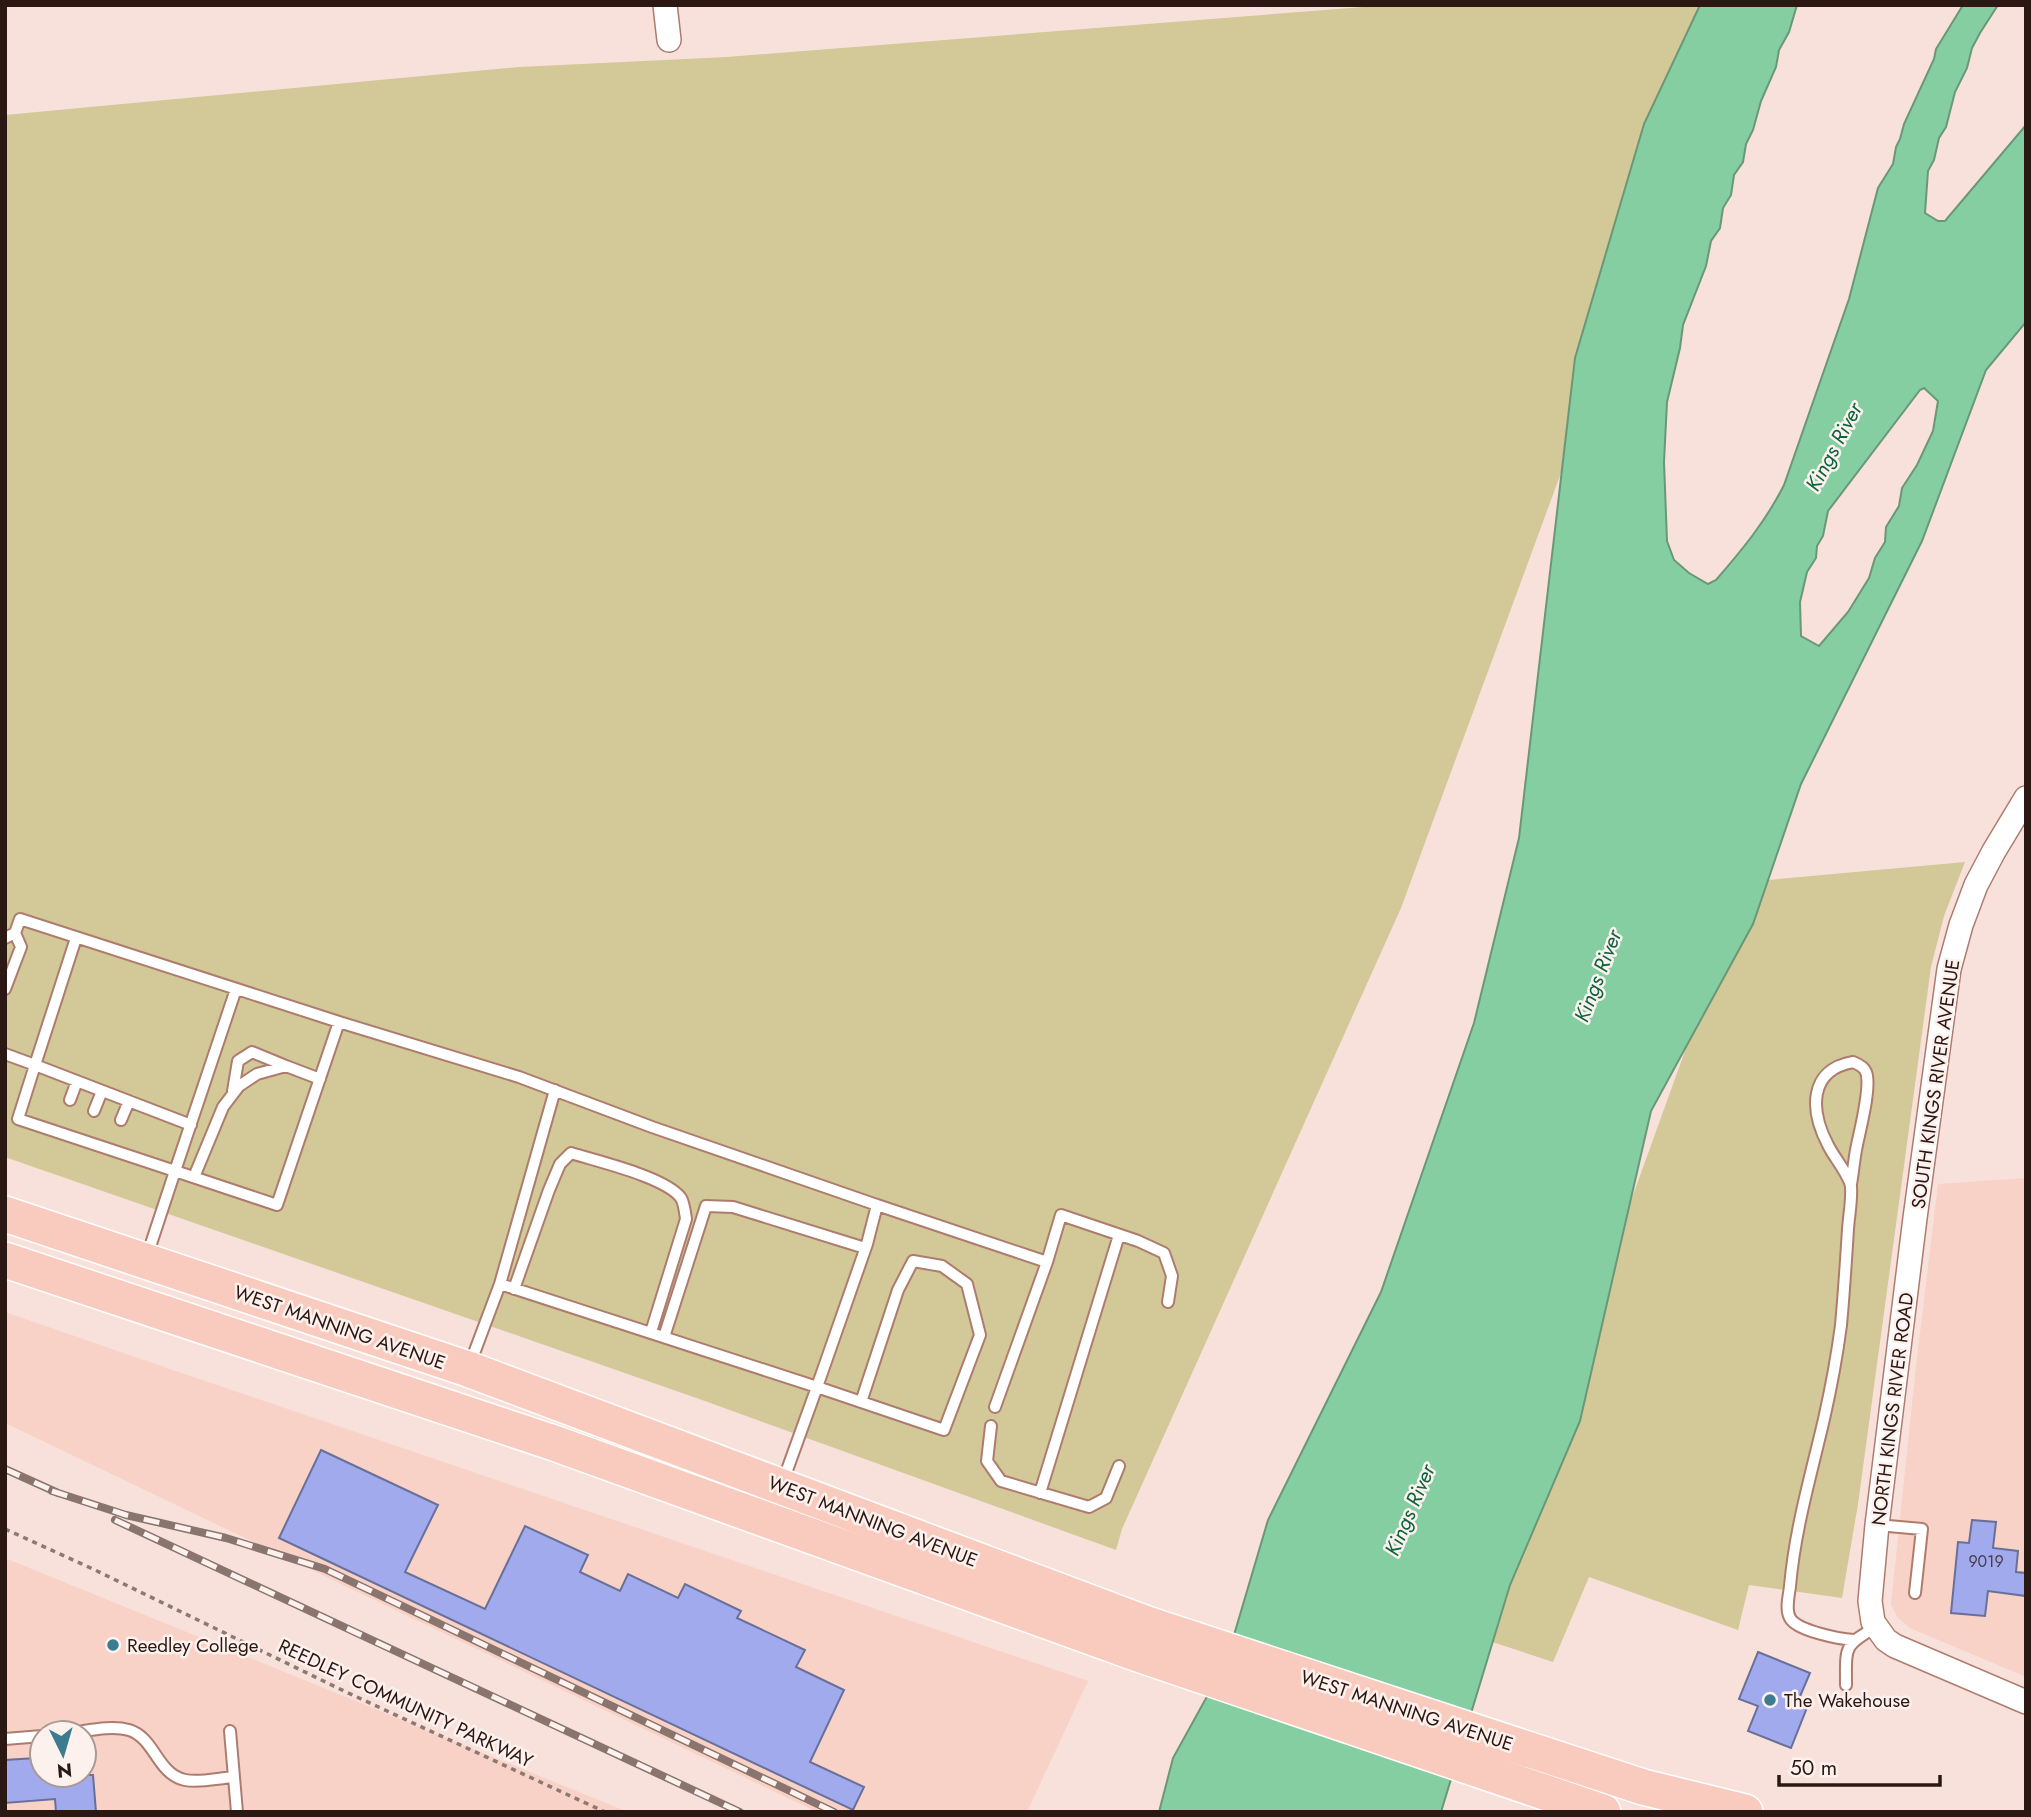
<svg xmlns="http://www.w3.org/2000/svg" width="2031" height="1817" viewBox="0 0 2031 1817" font-family="Jost,sans-serif">
	<rect width="100%" height="100%" fill="#f8e1da"/>
	<path fill="#f8d2c7" fill-rule="evenodd" d="M2026,1178V1677L1910,1628L1897,1617L1891,1604L1916,1366L1938,1184Z
		M5,1312L164,1367L1088,1681L1027,1812H817L5,1423Z
		M5,1558L628,1812H5ZM42,1733H84V1775H42Z"/>
	<path fill="#d3c897" d="M1389,5H1733L1401,908L1122,1529L1116,1550L705,1401L5,1157V115L519,67L727,57Z
		M1965,862L1944,916L1931,967L1858,1504L1842,1598L1749,1585L1738,1630L1589,1577L1553,1662L1474,1636L1746,882Z"/>
	<path fill="#85cea2" stroke="#6a9777" stroke-width="2" fill-rule="evenodd" d="M1700,5H1797L1789,32L1779,50L1776,67L1761,101L1753,130L1746,144L1743,162L1734,175L1731,195L1723,208L1720,228L1711,241L1706,266L1683,325L1680,348L1667,402L1664,462L1667,541L1674,560L1689,573L1708,584L1716,580C1742,550 1766,521 1784,485L1849,299L1878,188L1893,164L1896,147L1900,139L1904,124L1934,59L1936,49L1963,5H1998L1980,33L1972,48L1967,68L1955,92L1946,127L1939,138L1934,160L1928,171L1925,213L1938,221H1945L2026,125V322L1986,370L1922,541L1801,784L1753,924L1651,1111L1580,1421L1510,1585L1441,1812H1159L1173,1758L1226,1662L1268,1520L1381,1292L1474,1023L1519,838L1575,358L1644,124ZM1924,388L1938,401L1933,431L1917,465L1902,488L1899,506L1886,527L1885,542L1875,558L1869,578L1848,612L1819,646L1801,636L1800,602L1807,572L1816,558L1817,546L1823,536L1828,511L1920,390Z"/>
	<path fill="#a0aaec" stroke="#686f99" stroke-width="2" d="M321,1450L438,1505L405,1572L485,1609L525,1526L588,1555L580,1572L620,1591L628,1574L678,1598L685,1584L741,1611L737,1618L805,1650L796,1667L844,1690L810,1762L864,1787L853,1810L279,1538Z
		M1972,1520L1996,1522L1993,1548L2018,1551L2016,1572L2026,1573V1596L1988,1591L1985,1616L1951,1613L1958,1542L1969,1543Z
		M1758,1652L1810,1673L1798,1701L1808,1705L1791,1748L1748,1731L1758,1706L1739,1699Z
		M36,1758L37,1760L42,1759V1775H93L96,1812H56L55,1799L5,1803V1760Z"/>
	<g fill="none" stroke-linecap="round" stroke-linejoin="round">
		<defs>
			<path id="service" d="M5,938L15,933L20,919L339,1022L519,1077L652,1127L877,1205L867,1244L817,1387L500,1284L470,1364
				M76,938L35,1065L191,1125
				M5,989L21,947L15,933
				M5,1054L35,1065L18,1119L175,1171L236,989
				M233,1091L238,1061L252,1052L286,1066
				M70,1100L77,1081
				M94,1111L102,1091
				M121,1120L129,1101
				M194,1177L223,1107L239,1086L257,1074L286,1066L320,1079
				M1851,1184C1853,1173 1854,1161 1856,1150C1859,1133 1872,1087 1866,1072C1864,1067 1858,1064 1853,1062C1808,1070 1810,1111 1828,1145C1833,1156 1850,1176 1851,1187C1852,1200 1849,1215 1848,1229C1846,1261 1844,1293 1841,1325C1837,1356 1831,1388 1824,1419C1811,1475 1795,1529 1790,1586C1789,1596 1785,1609 1790,1618C1797,1631 1840,1639 1854,1640
				M877,1205L1047,1262L995,1407
				M147,1256L175,1171L277,1205L339,1022
				M1047,1262L1061,1215L1138,1241L1164,1253L1172,1276L1168,1302
				M500,1284L555,1090
				M514,1289L549,1190L560,1164L571,1153C596,1161 666,1177 681,1198C684,1203 685,1212 686,1219L651,1332
				M664,1337L706,1206L733,1207L865,1248
				M991,1426L987,1461L1001,1481L1089,1507L1106,1498L1119,1466
				M782,1484L817,1387L944,1430L980,1335L967,1284L942,1266L913,1261L898,1290L861,1402
				M1040,1493L1119,1235
				M1877,1525L1922,1529L1915,1593
				M1846,1685C1846,1647 1843,1646 1876,1627
				M230,1731L237,1812
				M69,1733C87,1731 111,1725 129,1730C155,1738 157,1774 185,1780C200,1783 218,1778 234,1777
				M5,1739L42,1736"/>
			<path id="minor" d="M665,5L669,40
				M2026,798L1994,851L1976,885L1961,925L1949,969L1915,1218L1877,1525L1870,1601L1873,1622L1886,1640L1895,1646L2026,1702"/>
			<path id="primary" d="M5,1214L468,1369L1147,1624L1643,1787L1745,1812
				M5,1260L554,1443L1138,1654L1603,1812"/>
		</defs>
		<use href="#service" stroke="#ae7c6e" stroke-width="14"/>
		<use href="#minor" stroke="#ae7c6e" stroke-width="26"/>
		<use href="#primary" stroke="#fff" stroke-width="38"/>
		<path stroke="#8e7872" stroke-width="3.5" stroke-dasharray="5 5" stroke-linecap="butt" d="M5,1529L93,1569L344,1691L605,1812"/>
		<use href="#service" stroke="#fff" stroke-width="10"/>
		<use href="#minor" stroke="#fff" stroke-width="23"/>
		<use href="#primary" stroke="#f8cbbe" stroke-width="35"/>
		<defs>
			<path id="rail" d="M5,1469L58,1493
				M52,1491L126,1515L226,1538L325,1569L834,1812
				M115,1520L740,1812"/>
		</defs>
		<use href="#rail" stroke="#89746e" stroke-width="8"/>
		<use href="#rail" stroke="#fdf1ee" stroke-width="5" stroke-dasharray="16" stroke-linecap="butt"/>
	</g>
	<g fill="#3b7d8e" stroke="#fdf1ee" stroke-width="2.5">
		<circle cx="113" cy="1645" r="7"/>
		<circle cx="1770" cy="1700" r="7"/>
	</g>
	<g text-anchor="middle" stroke-width="5" stroke-linejoin="round" paint-order="stroke">
		<g font-size="16" fill="#493c49">
			<text x="1986" y="1567">9019</text>
		</g>
		<g font-size="19" fill="#2c1813" stroke="#fdf1ee">
			<text transform="translate(1935 1084) rotate(-82)" y="7">SOUTH KINGS RIVER AVENUE</text>
			<text transform="translate(340 1327) rotate(19)" y="7">WEST MANNING AVENUE</text>
			<text transform="translate(1892 1409) rotate(-83)" y="7">NORTH KINGS RIVER ROAD</text>
			<text transform="translate(873 1521) rotate(21)" y="7">WEST MANNING AVENUE</text>
			<text transform="translate(406 1703) rotate(25)" y="7">REEDLEY COMMUNITY PARKWAY</text>
			<text transform="translate(1407 1710) rotate(18)" y="7">WEST MANNING AVENUE</text>
		</g>
		<g font-size="19" fill="#2c1813" stroke="#fdf1ee" text-anchor="start">
			<text x="127" y="1652">Reedley College</text>
			<text x="1784" y="1707">The Wakehouse</text>
		</g>
		<g font-size="21" font-style="italic" fill="#0b643d" stroke="#fdf1ee">
			<text transform="translate(1834 447) rotate(-62)" y="7">Kings River</text>
			<text transform="translate(1598 976) rotate(-69)" y="7">Kings River</text>
			<text transform="translate(1410 1510) rotate(-67)" y="7">Kings River</text>
		</g>
	</g>
	<rect width="2031" height="1817" fill="none" stroke="#2c1813" stroke-width="14"/>
	<g transform="translate(63 1754) rotate(175)"><circle r="33" fill="#fdf1ee" stroke="#a99a96" stroke-width="2"/>
	<path d="M0-5L12 26L0 18L-12 26Z" fill="#3b7d8e"/>
	<text y="-10" font-size="19" font-weight="bold" text-anchor="middle" fill="#2c1813">N</text>
	</g>
	<path d="M1779 1775v10h161v-10" fill="none" stroke="#2c1813" stroke-width="3.5"/>
	<text x="1790" y="1775" font-size="21" fill="#2c1813" stroke="#fdf1ee" stroke-width="5" paint-order="stroke">50 m</text>
</svg>
